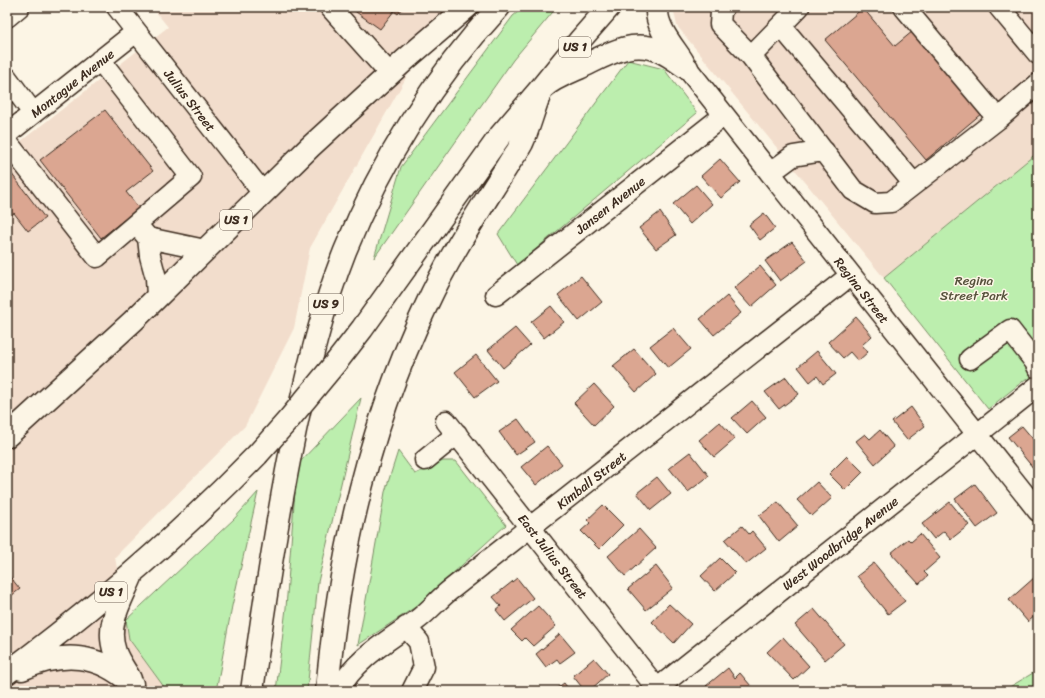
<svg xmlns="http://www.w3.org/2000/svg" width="1045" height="698" viewBox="0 0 1045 698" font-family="Sriracha,sans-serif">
	<rect width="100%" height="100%" fill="#fcf5e5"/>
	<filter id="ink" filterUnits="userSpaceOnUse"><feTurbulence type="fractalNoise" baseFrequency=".025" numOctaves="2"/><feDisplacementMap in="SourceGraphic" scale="8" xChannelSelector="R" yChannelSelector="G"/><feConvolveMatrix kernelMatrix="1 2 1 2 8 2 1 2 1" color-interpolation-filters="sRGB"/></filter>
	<g filter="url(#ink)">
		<path fill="#f2ddcc" d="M152,7H446L310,248L294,328L245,426L115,557L129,639L167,691H7V152L168,27Z
			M673,7H1038V152L884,278L677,26Z"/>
		<path fill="#bceeae" stroke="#7c8c66" d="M524,7H557L513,60L374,258L401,167L513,16Z
			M628,60L664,69L697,113L517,265L498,234Z
			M1038,152V392L1027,378L988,409L884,278Z
			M361,398L318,582L307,691H276L286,608L297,465Z
			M398,451L415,474L443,461H456L506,525L417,606L358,645L385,492Z
			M258,492L232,606L216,691H167L129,639L126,620L234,519Z
			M1038,670V691H1003Z"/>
		<path fill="#dba691" stroke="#3b2a1e" d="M349,7H404L398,14L394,11L380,29Z
			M863,8L895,46L913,31L982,113L926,160L825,40Z
			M105,110L153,171L126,192L139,208L101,238L40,160Z
			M720,159L740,182L721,198L701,176Z
			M11,173L45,218L28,231L14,213L7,218V176Z
			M696,185L712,204L690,224L673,204Z
			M660,212L676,235L656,249L639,228Z
			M764,213L775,228L760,240L749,225Z
			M792,242L807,261L780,281L765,261Z
			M760,266L776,285L751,307L734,288Z
			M581,276L602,302L579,321L558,295Z
			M727,296L741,313L714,335L700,319Z
			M551,306L564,322L544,338L531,322Z
			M856,317L872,336L862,345L868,352L858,361L850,352L843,358L828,342Z
			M515,328L530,345L503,368L488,350Z
			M673,328L691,349L668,368L650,346Z
			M634,349L656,374L636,392L613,366Z
			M817,351L836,374L823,384L817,376L810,382L798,367Z
			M476,355L497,381L475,397L455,372Z
			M786,377L799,394L779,409L765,392Z
			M594,384L614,406L594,425L574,403Z
			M752,401L766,417L747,434L732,418Z
			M911,407L925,426L907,440L892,422Z
			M518,419L535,442L516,455L499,432Z
			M720,422L735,439L714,457L699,440Z
			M1022,426L1038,445V474L1008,437Z
			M880,430L894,447L875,464L856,441L865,434L870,439Z
			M547,446L562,464L536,485L521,467Z
			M690,452L709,476L688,492L669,468Z
			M847,456L863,472L845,490L829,474Z
			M657,477L671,494L651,510L637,493Z
			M817,482L832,498L812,516L797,500Z
			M975,484L997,513L977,528L955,499Z
			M778,502L798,526L779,542L759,516Z
			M950,502L969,525L951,539L944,531L934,539L922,524Z
			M603,505L623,525L599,549L581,531L590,523L587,520Z
			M742,526L749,534L752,531L766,548L746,564L725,540Z
			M639,529L656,548L625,576L608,556Z
			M920,534L940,558L924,572L928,576L919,584L891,553L908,539L911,542Z
			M720,558L735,573L715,591L701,576Z
			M874,563L905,601L888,614L857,576Z
			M656,566L673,588L646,610L628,589Z
			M7,573L20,589L7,599Z
			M1035,577L1038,580V613L1028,622L1009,600Z
			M517,578L533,598L505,621L496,610L501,606L493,597Z
			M669,604L691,624L674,643L652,622Z
			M538,606L556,626L533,646L525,638L522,641L511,630Z
			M814,609L844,644L825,660L795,625Z
			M560,634L575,652L560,663L557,659L546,667L536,654Z
			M783,637L809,666L794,680L767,652Z
			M594,658L608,674L589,691H585L573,676Z
			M728,668L735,678L740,673L751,686L745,691H710L706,686Z
			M564,683L570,691H553Z"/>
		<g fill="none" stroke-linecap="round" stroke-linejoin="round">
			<defs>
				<path id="minor" d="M117,7L263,193
					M330,7L390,74
					M724,7L721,12L720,24L751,56L853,190L875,203L891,202L998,119L904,7
					M999,7L1038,54
					M7,17L19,7
					M781,26L914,184
					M751,56L799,7
					M687,68L1038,511
					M7,78L33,113
					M998,119L1038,84
					M7,134L136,32
					M7,142L97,257L191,177L100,60
					M770,173L793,156L824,151
					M136,224L148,238L150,256L156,278L157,297
					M148,238L205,250
					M496,295L724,115
					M970,359L1010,330L1035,362L1038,368
					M446,421L659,691
					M425,460L457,434
					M406,627L419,642L424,667L412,691
					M338,691C356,658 388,641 417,620C429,611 438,600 449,591L851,275
					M654,691L1038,386"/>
				<path id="highway" d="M657,7C655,27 673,46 683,62
					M338,360L362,329L500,136L542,87L581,39L609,7
					M7,436L133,321L310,147L405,60L467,7
					M22,669C63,651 98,653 132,684
					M7,673C96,607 180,534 257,455
					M130,679C125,670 118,661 115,652C105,625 121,601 131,577
					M252,691C264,604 277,517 295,430C308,369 322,309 345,251C381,162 434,77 499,7
					M327,691C339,557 369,425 427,304C450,254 482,207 511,160C515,155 519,149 522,143C528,130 532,115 537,101C539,97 540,90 544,87C553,78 568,73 579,68C605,56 631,38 660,51C669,55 678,62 687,68"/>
			</defs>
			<use href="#minor" stroke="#3b2a1e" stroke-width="23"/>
			<use href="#highway" stroke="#3b2a1e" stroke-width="25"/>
			<use href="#minor" stroke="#fcf5e5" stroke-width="20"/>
			<use href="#highway" stroke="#fcf5e5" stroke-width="22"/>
			<defs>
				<path id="highway-bridge" d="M257,455L290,418L338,360"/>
			</defs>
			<use href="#highway-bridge" stroke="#3b2a1e" stroke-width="25" stroke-linecap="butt"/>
			<use href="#highway-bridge" stroke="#fcf5e5" stroke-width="22"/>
		</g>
	</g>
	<g text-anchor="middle" stroke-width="3" stroke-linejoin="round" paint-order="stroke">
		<g fill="#fcf5e5" stroke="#75675a" stroke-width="1">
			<rect x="559" y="37" width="32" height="20" rx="3"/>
			<rect x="220" y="210" width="32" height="20" rx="3"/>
			<rect x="309" y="294" width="34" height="20" rx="3"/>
			<rect x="95" y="582" width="32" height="20" rx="3"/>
		</g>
		<g font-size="12" font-weight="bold" fill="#3b2a1e">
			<text x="575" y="51">US 1</text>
			<text x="236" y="224">US 1</text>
			<text x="326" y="308">US 9</text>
			<text x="111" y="596">US 1</text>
		</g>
		<g font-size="13" fill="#3b2a1e" stroke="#fcf5e5">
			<text transform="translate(72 83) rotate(-38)" y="5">Montague Avenue</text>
			<text transform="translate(190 100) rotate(52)" y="5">Julius Street</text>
			<text transform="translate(610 205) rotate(-38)" y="5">Jansen Avenue</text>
			<text transform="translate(862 290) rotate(52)" y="5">Regina Street</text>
			<text transform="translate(591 480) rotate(-38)" y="5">Kimball Street</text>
			<text transform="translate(840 543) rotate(-38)" y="5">West Woodbridge Avenue</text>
			<text transform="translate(553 556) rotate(52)" y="5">East Julius Street</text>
		</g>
		<g font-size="13" fill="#55513b" stroke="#fcf5e5">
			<text x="974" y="285">Regina<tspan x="974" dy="15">Street Park</tspan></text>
		</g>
	</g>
	<rect width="1045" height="698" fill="none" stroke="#fcf5e5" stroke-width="24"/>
	<rect x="12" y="12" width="1021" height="674" fill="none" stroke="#3b2a1e" stroke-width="1.5" filter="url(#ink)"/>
</svg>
